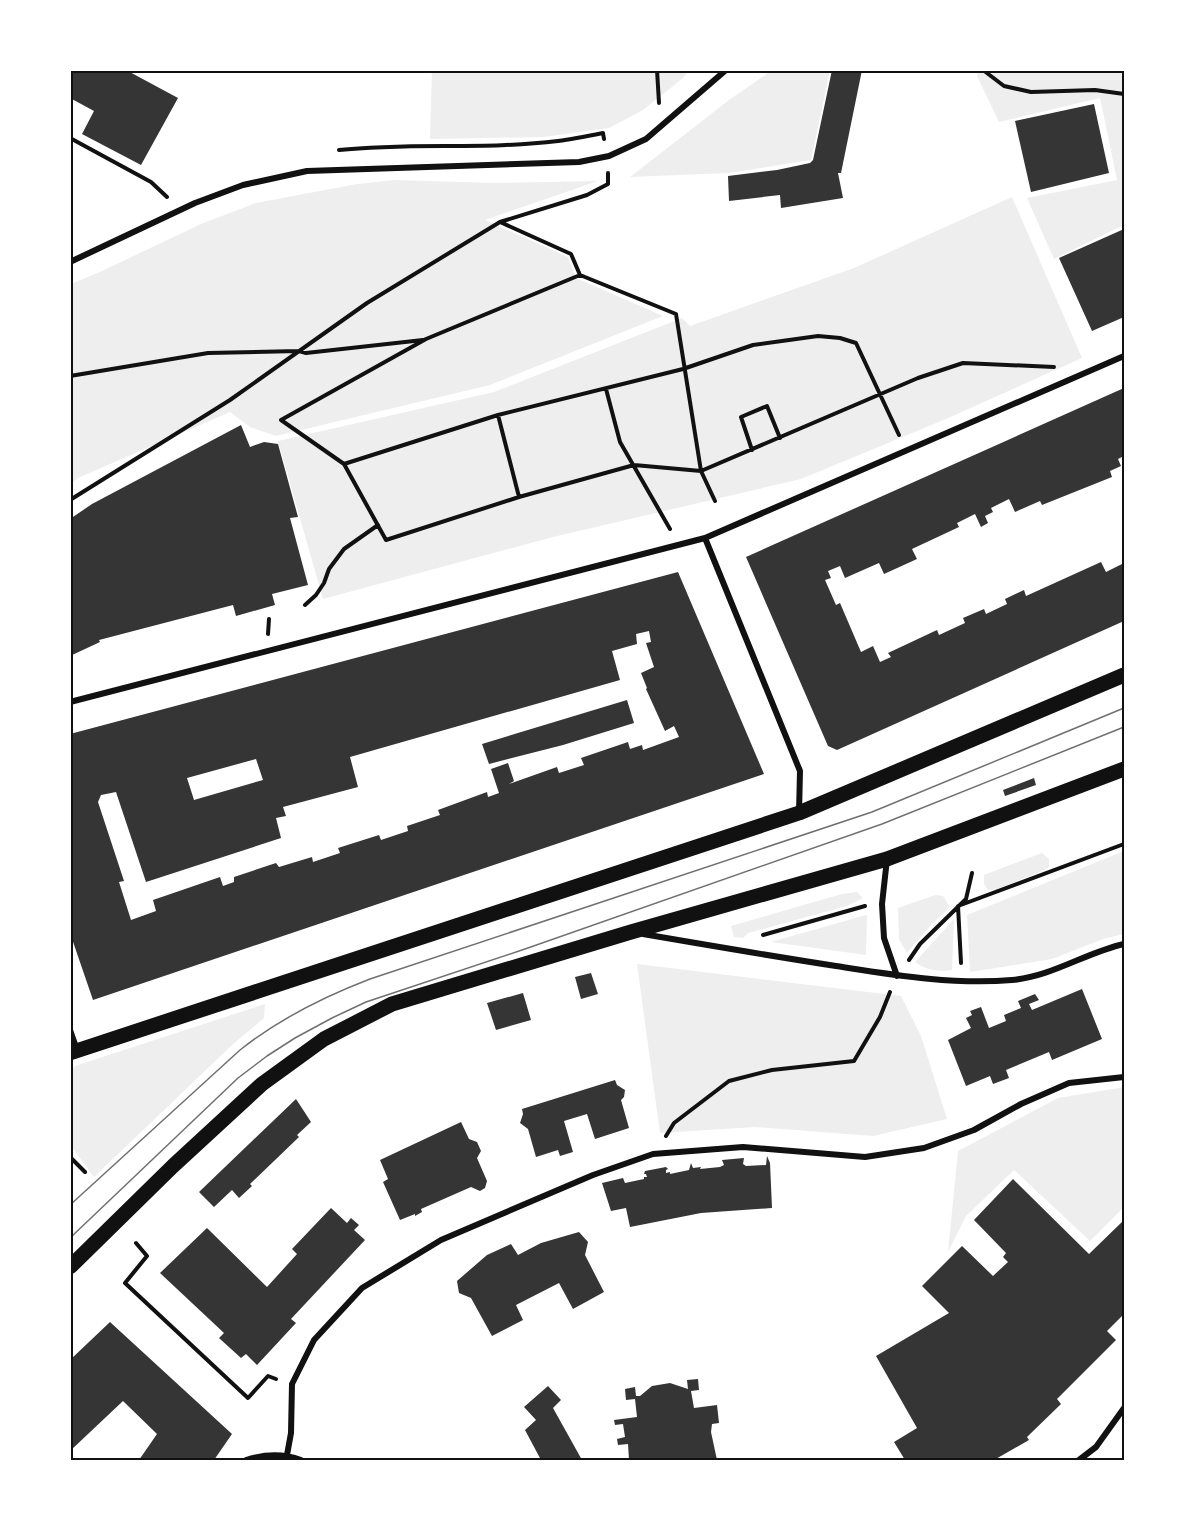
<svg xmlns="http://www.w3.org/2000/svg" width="1195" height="1531" viewBox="0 0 1195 1531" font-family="'Zilla Slab',serif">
	<rect width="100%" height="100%" fill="#fff"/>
	<path fill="#eee" d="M978,70L1063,72L1124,71V225L1054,259L1027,198L1117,180L1100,98L999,122L977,76Z
		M432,71H688L683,78L643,110L609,128L544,137L430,139Z
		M771,71H830L811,160L729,173L630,177L729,100Z
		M394,180L494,183L598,181L485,220L568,257L576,278L663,316L490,385L276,436L250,427L230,412L78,478L71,484V284L102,271L201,224L256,203L357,184Z
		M1012,197L1082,358L946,419L801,479L553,537L323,599L278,441L494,392L682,318L690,326L854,268Z
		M1124,851V934L1103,939L1052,959L970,972L967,915Z
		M1042,853L1049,859V867L1042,871L995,890H988L984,884V875Z
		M857,892L863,898L847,906L748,933L743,938L734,937L731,926L842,894Z
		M935,895L943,896L950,907L930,926L907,953L899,939L898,908Z
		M867,915L866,955L771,942L866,915Z
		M954,919L952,970C938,972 926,970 915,962Z
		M637,964L901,996L921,1036L947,1119L873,1136L755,1127L660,1133Z
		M265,1004L264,1018L231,1046L94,1177L71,1146V1071L75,1066Z
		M1124,1087V1207L1090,1241L1014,1170L966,1216L948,1252L958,1151L1058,1098Z"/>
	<path fill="#353535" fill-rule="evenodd" d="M70,70H126L178,98L141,165L82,134L94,111L70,98Z
		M832,70H862L841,173H838L843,198L781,208L780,195L729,201L728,176L777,170L810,163L813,160Z
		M1094,104L1109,173L1031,192L1015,121Z
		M1124,229V317L1092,331L1059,258Z
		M1124,388V456L1118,459L1121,466L1110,471L1112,477L1042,505L1040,501L1015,512L1009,499L991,508L993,512L985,516L988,523L981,527L975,514L957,523L959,527L912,549L917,559L884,574L879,563L845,578L840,566L828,571L831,578L825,580L836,605L840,603L861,652L873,646L880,662L891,657L888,653L937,630L939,635L965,623L963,618L984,609L986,614L1007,604L1005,599L1024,590L1026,596L1101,562L1106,572L1124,563V621L837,750L828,746L746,557Z
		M241,425L250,447L264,442L278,444L298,517L290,518L308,585L272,594L275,605L236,616L233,605L99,640L100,642L70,656V519L92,504Z
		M678,572L764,774L93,1000L70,933V734ZM649,631L651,642L646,643L654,667L641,673L647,688L646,689L665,731L674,726L679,737L643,750L642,745L630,749L628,742L581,758L584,765L559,773L557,767L509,784L514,781L508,763L491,769L499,793L488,797L487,792L438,810L440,815L407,826L408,831L381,840L379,835L338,848L340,853L313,862L312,857L279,867L276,863L234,877V882L223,886L220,877L153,900L156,911L131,920L119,882L124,881L98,802L101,795L116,792L146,882L281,838L276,818L286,816L283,807L358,787L350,757L620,680L612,651L637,644L636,634ZM256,759L263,780L194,800L187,778Z
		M627,700L634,723L563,745L489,764L482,744Z
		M1034,778L1036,785L1005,796L1003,790Z
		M591,973L598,994L581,999L575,977Z
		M1082,989L1102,1039L1052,1060L1049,1052L1006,1070L1009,1078L993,1084L990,1076L966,1086L948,1040L971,1028L966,1018L972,1015L970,1011L981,1007L989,1028L1006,1021L1004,1015L1021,1008L1018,1001L1035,994L1039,1000L1029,1004L1032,1010Z
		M523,993L531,1020L496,1030L487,1003Z
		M615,1080L617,1085L625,1090L624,1097L621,1100L629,1128L595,1139L587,1114L564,1121L573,1152L560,1156L558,1150L536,1157L528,1129L520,1123L523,1114L522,1109Z
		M296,1099L311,1122L297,1135L299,1137L250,1184L252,1186L239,1198L232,1190L214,1207L199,1192Z
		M461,1122L469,1139L477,1142L481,1151L477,1158L487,1181L485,1188L480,1191L471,1187L421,1209L422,1212L415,1216V1214L400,1220L383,1182L388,1179L380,1160Z
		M767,1156L770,1163L772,1208L701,1213L630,1227L626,1208L611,1211L602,1183L623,1178L625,1183L644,1179V1177H647L646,1174H644L645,1171L666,1167L668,1169L666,1170V1173L670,1172V1174L689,1170L691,1163L693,1168L701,1167L700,1169L720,1167L724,1165L722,1160L744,1158L743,1164L746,1166L766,1165Z
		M1013,1179L1089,1254L1124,1220V1314L1107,1331L1116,1340L1057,1399L1061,1404L1027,1437L1029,1440L994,1460H905L894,1442L917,1428L876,1356L949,1313L922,1286L962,1246L993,1276L1008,1262L1003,1257L1006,1253L974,1220Z
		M331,1208L347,1223L351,1218L359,1225L354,1230L365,1240L291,1319L296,1323L257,1365L246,1354L241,1358L219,1338L224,1333L160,1273L207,1228L267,1287L297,1254L292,1249Z
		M579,1232L588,1242L585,1255L604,1292L573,1309L559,1283L516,1305L523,1320L492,1336L471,1298L459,1293L457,1281L487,1255L511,1244L518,1255L541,1243Z
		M110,1322L232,1434L214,1460H139L157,1434L123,1401L70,1451V1360Z
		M698,1379L699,1390L691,1391L694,1408L717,1405L719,1423L712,1424L711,1432L717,1460H629L628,1444L618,1445L617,1439L625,1437L623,1424L615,1425L614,1420L637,1417L635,1399L626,1400L625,1389L635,1387L636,1396H640L652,1386L670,1383L688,1389L687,1380Z
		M548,1386L561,1400L553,1408L582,1460H541L525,1430L536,1420L524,1407Z"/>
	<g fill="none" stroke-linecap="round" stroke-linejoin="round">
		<path stroke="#111" stroke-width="4" d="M657,70L659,103
			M983,70L1004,86L1031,92L1095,90L1124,94
			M70,138L151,182L167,197
			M339,150C411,142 485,150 558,141C573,139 588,136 603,133L604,139
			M500,222L571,254L580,275
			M70,376L208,353L299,351L306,353L423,340
			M606,389L620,442L670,529
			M498,415L519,497
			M752,450L741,417L767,406L780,438
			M344,464L498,415L683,369L753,345L818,336L840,338L856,343L899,435
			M70,500L230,400L367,303L500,222L587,195L608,184V173
			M715,501L701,471L676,314L580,275L426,339L281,420L344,464L386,540L519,497L634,465L701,471L918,378L963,363L1054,367
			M305,605L316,595L324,583L329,569L344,549L378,525
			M268,634L269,619
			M763,935L865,906
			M909,960L920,944L966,899L972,873
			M961,963L958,906L1124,844
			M666,1136L674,1123L729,1081L772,1070L854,1061L880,1017L890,992
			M70,1157L85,1172
			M136,1243L147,1256L125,1283L248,1398L268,1376L276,1379"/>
		<path stroke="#111" stroke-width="6" d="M70,262L195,203L243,185L307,171L579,162L609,156L646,139L726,70
			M705,538L800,771L799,813
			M70,702L705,538L1124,356
			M887,859L882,904L884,938L897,976
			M643,934C707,945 771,956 836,966C894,975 953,985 1012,980C1051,977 1087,952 1124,944
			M70,1030L77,1050
			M287,1455L291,1433L292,1384L314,1340L362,1288L441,1240L593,1175L653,1154L743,1147L865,1157L924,1148L974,1130L1021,1104L1069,1083L1124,1077
			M246,1460C265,1454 282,1453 301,1460
			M1079,1460L1096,1447L1124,1408"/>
		<path stroke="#111" stroke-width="15" d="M70,1053L799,813L1124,675
			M70,1267L173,1166L262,1084L324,1039L392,1004L631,932L887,859L1124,769"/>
		<path stroke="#707070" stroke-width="1.5" d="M70,1205L240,1050C279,1019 323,997 370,979L872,812L1124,708
			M70,1238L238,1078L267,1056L295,1038L332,1018L366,1002L525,949L882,824L1124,727"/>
	</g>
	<rect width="1195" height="1531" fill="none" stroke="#ffffff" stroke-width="144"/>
	<rect x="72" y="72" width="1051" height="1387" fill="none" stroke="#111" stroke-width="2"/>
</svg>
